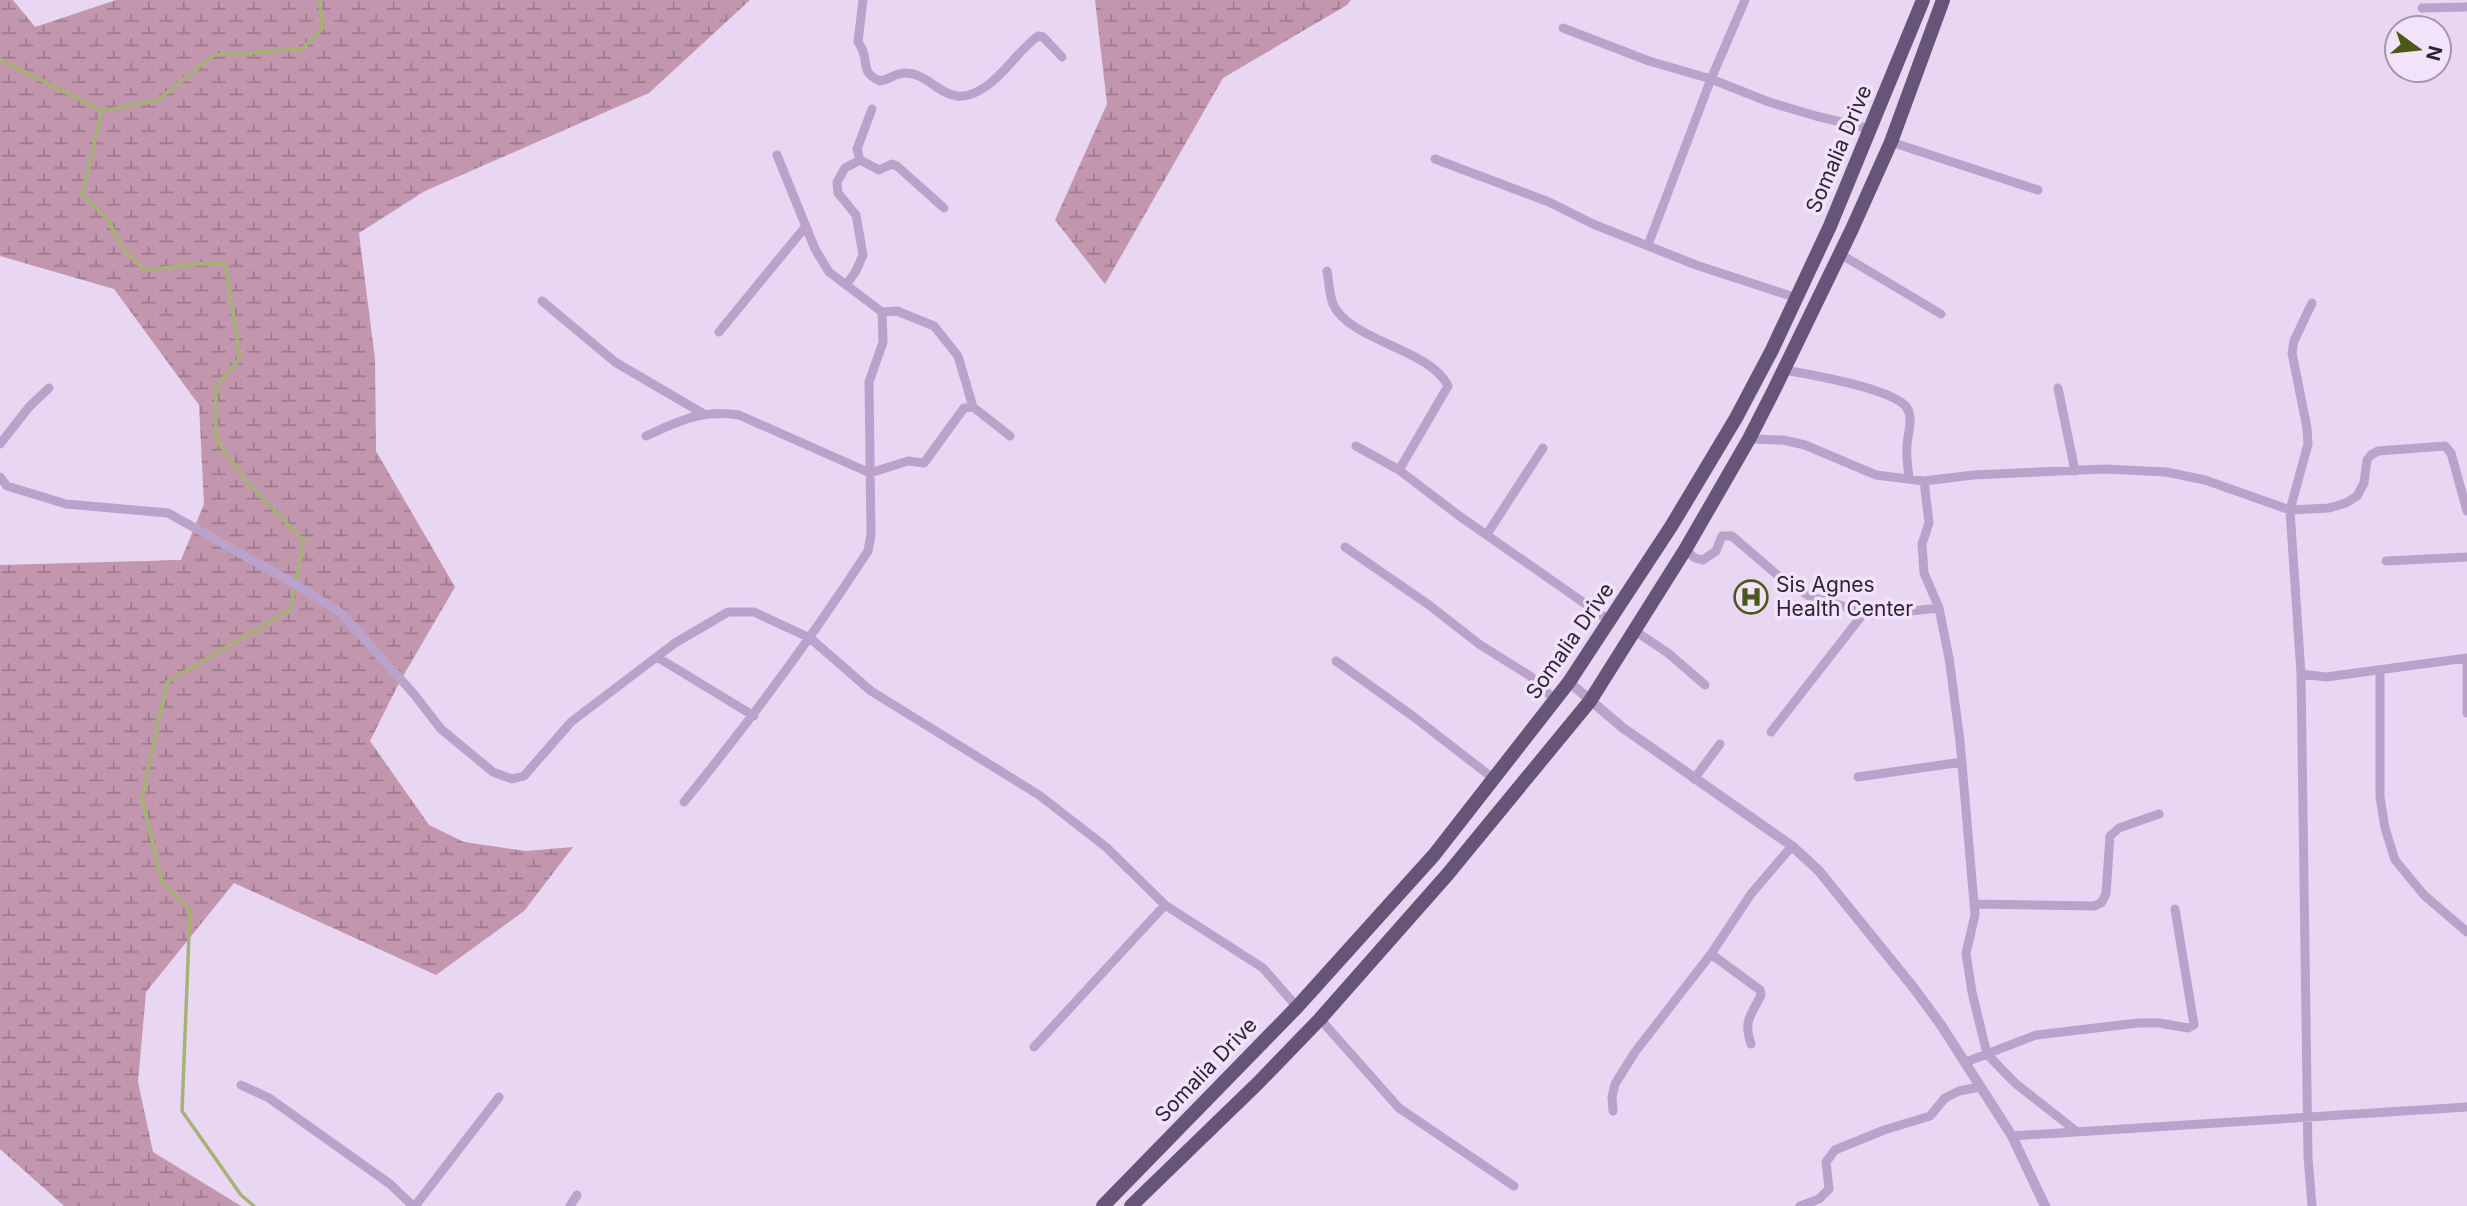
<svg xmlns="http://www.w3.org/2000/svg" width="2467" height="1206" viewBox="0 0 2467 1206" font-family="Inter,sans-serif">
	<defs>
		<pattern id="wetland-marsh" width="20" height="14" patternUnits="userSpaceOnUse" patternTransform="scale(1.75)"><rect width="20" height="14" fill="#c296ad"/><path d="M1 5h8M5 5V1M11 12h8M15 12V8" fill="none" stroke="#9e7a8e"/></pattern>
	</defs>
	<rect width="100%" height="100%" fill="#e9d6f3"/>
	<path fill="url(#wetland-marsh)" d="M0,0H13L35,27L116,0H750L649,93L425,191L359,233L375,359L376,451L455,587L399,683L370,741L429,825L464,842L526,851L573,847L524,911L436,975L234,883L146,992L138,1082L153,1152L241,1206H64L0,1149V565L181,560L204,504L199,405L114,289L0,256Z
		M1095,0H1351L1347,5L1223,78L1105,284L1055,220L1107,104Z"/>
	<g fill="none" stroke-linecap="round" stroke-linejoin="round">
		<path stroke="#a6b273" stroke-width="3.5" d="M0,59L102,111L158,100L214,55L302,49L323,28L319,0
			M102,111L82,194L108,220L123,249L144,270L198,264L225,263L240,358L216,387V439L244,479L304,541L290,610L167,682L142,798L162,882L190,909L182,1111L241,1195L254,1206"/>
		<path stroke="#bba2cb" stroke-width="9" d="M863,0L858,42C872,60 857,71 880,81C889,80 895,73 905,73C936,73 946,116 988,85C1006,72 1019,50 1038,36L1043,37L1062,57
			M2422,8L2467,7
			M1563,28L1649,61L1711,79L1769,102L1816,116L1870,129
			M872,109L857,149L860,160L879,170L892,164L897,166L944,208
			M1891,142L2038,190
			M777,155L815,249L829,272L882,312L897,311L934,326L958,356L973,407
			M1435,159L1549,202L1593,224L1696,265L1797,298
			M1648,245L1711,79L1745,0
			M1840,254L1941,314
			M1327,271C1329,281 1329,294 1333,304C1349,341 1431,349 1448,386L1399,470
			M846,285L856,271L863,255L856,215L838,193L837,182L845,168L860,160
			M542,301L615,362L702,413
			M719,332L806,226
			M1784,370C1808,374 1895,389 1907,408C1914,419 1907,435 1907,446C1906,457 1908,468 1909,478
			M2058,388L2075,471
			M646,436C679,421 702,409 739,415L870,473L908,461L924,463L964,408L973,407L1010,436
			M1749,439L1783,440L1805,445L1876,475L1924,481L1973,475L2105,469L2166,472L2205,480L2290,510L2329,508L2346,503L2357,496L2364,483L2367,460L2371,455L2378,451L2445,446L2451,453L2467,511
			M0,444L29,407L49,388
			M1356,446L1399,470L1458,515L1610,621
			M0,477L7,486L66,504L168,513L295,584L341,613L413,693L441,729L493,772L512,779L524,776L571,722L675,643L728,612H754L810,638L871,691L1039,795L1106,847L1165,905L1263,968L1297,1007
			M1924,481L1929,523L1922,544L1924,573L1939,608L1949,658L1960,741L1975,915L1966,953L1972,992L1987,1054L2015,1083L2076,1131
			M1487,534L1543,448
			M1345,547L1429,605L1479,644L1530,676L1555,700
			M1685,550L1695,558L1703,560L1716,551L1722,536H1732L1783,580L1809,596L1873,615L1939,608
			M2386,561L2467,557
			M1635,631L1668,653L1705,685
			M657,657L754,716
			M1336,661L1414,717L1494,779
			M2467,662V713
			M2380,670V797L2385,828L2395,860L2424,895L2467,932
			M2301,674L2326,677L2467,658
			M1771,732L1863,614
			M1858,777L1962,762
			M1694,779L1720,744
			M684,802C750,721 811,639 868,551L871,535L869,382L883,342L882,312
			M1974,904L2094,906L2101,903L2106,894L2110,836L2119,828L2159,814
			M1711,954L1760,990L1761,995C1751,1016 1743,1020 1751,1044
			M1320,1019L1399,1108L1514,1186
			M1034,1047L1165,905
			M1966,1062L2036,1035L2138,1023H2159L2188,1028L2194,1025L2175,909
			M241,1085L269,1098L390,1184L413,1206
			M1613,1111L1612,1097L1615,1084L1635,1052L1711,954L1751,894L1792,846
			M2012,1136L2467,1107
			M415,1206L499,1097
			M570,1206L577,1195
			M1800,1206L1819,1199L1829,1189L1826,1162L1835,1150L1884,1130L1930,1116L1945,1098L1959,1091L1980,1087
			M2312,1206L2308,1157L2301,674L2290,510L2308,444L2307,428L2292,353L2294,341L2312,303"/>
		<path stroke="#bba2cb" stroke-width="10" d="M1569,682L1623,728L1792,846L1819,871L1913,987L1941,1025L2012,1136L2045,1206"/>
		<path stroke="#665578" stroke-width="14" d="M1103,1206L1297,1007L1434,855L1569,682L1672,525L1736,418L1772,350L1830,226L1923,0
			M1131,1206L1258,1083L1320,1019L1447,875L1590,701L1685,550L1749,439L1773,392L1852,229L1891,142L1943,0"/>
	</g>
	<defs>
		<symbol id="hospital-ring" viewBox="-11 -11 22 22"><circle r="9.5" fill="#f3e3fa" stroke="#4b5918" stroke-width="1.5"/><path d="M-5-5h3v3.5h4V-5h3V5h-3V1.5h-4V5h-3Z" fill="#4b5918"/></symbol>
	</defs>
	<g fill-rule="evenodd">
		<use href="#hospital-ring" x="1732" y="578" width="38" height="38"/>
	</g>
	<g text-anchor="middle" stroke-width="7" stroke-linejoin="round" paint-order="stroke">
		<g font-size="21" fill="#2c2535" stroke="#f3e3fa">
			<text transform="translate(1839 149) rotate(-67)" y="7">Somalia Drive</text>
			<text transform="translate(1570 641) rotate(-55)" y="7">Somalia Drive</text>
			<text transform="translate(1206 1070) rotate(-46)" y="7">Somalia Drive</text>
		</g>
		<g font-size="21" fill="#2c2535" stroke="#f3e3fa" text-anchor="start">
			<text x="1776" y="592">Sis Agnes<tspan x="1776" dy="24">Health Center</tspan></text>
		</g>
	</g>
	<g transform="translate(2418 49) rotate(105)"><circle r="33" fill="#f3e3fa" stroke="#a397ab" stroke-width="2"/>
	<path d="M0-5L12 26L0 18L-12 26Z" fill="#4b5918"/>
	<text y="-10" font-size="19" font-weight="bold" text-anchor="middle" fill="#2c2535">N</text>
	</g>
</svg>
